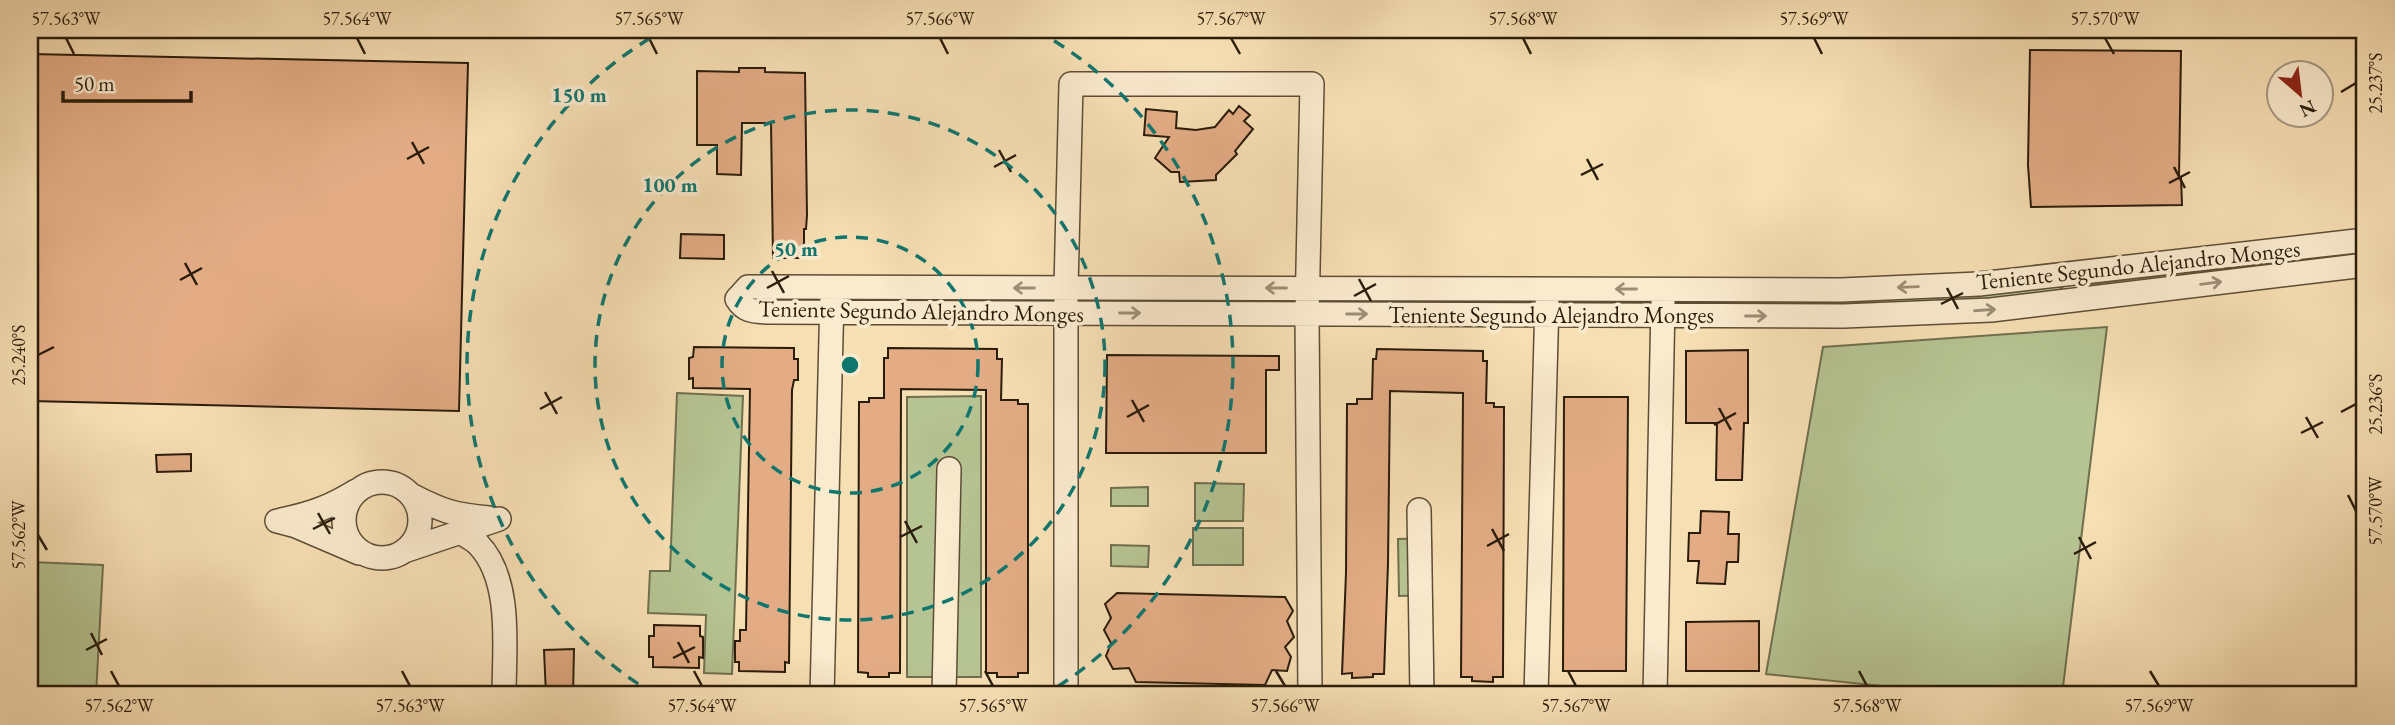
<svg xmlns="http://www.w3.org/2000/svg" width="2395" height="725" viewBox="0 0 2395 725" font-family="'EB Garamond',serif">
	<rect width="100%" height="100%" fill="#f7dfb4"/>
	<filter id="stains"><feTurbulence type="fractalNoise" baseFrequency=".00286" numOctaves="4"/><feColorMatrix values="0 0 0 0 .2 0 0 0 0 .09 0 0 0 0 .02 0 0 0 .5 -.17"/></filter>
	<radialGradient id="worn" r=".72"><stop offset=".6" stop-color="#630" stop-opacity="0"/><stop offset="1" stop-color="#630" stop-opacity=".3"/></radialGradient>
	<path fill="#b6c392" stroke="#70704e" stroke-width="2" d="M2365,251V255L2086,288L2083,285Z
		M2057,286L2062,288L2058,291L1968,301L1859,305L1858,302Z
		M849,296L1035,297V302H847Z
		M1295,297L1298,303L1083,302V299Z
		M1406,297H1519L1523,302V305L1518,308L1331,307L1328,304L1331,302L1383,304Z
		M2107,327L2062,695H1969L1766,674L1823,347Z
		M677,393L743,396L732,674L704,673L706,615L648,613L650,571H670Z
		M981,396V677H907V397Z
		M1195,483L1244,484L1243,521H1195Z
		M1148,487V506H1111V488Z
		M1193,528H1243V565H1193Z
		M1431,538L1432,595L1399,596L1398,539Z
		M1111,545L1149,546L1148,567L1111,566Z
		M30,562L103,565L96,695H30Z"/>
	<path fill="#e3ac85" stroke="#2a1c0b" stroke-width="2" d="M2030,50L2181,51L2179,178L2181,177L2182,205L2031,207L2028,165Z
		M30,54L468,63L459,411L30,401Z
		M739,68H765V72L805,73L807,215L806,229H804V258H773L771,123H742L741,175L717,174V145H697V71L739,72Z
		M1239,106L1250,115L1244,121L1253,129L1235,151L1237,154L1216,175V180L1180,182L1179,172H1171L1155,158L1169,137L1144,135L1146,109L1177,112L1176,128L1196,130L1215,127L1229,110L1233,114Z
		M681,234L724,235V259L680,258Z
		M694,347L794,348V359H798V380H794L792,390L789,663L785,662V672L739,671V662H735V641H740V630H746L750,389L693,388V378L689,379V358L693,357Z
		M888,348L997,349V359H1002L1001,400H1018V404H1028V673H1018V677H997V673H986V390L901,389L900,673H889V677H868V673L858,672L859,402H869V398H884V358H888Z
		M1377,349L1483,351V361H1487L1486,403H1494V407H1504L1503,677H1493V682L1472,681V677H1461L1463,393L1390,391L1388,564L1384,674H1373V677L1352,678V673L1342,674L1346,573L1347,404H1357V399H1372L1373,359H1376Z
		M1748,350V423H1744L1742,480H1716L1717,423H1686V351Z
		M1107,355L1279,356V370H1266V453H1106Z
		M1564,397H1628L1626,671H1563Z
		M191,454V471L157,472L156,455Z
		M1701,511L1729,512L1728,534H1739L1738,562H1727L1725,584L1697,583L1699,561H1688L1689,533H1700Z
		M1117,593L1285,597L1293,611L1287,621L1294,637L1285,647L1291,657L1287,671L1272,670L1265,685L1136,682L1129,668L1113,669L1106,656L1111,643L1104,630L1111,618L1105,604Z
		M1759,621V671H1686V622Z
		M654,625L700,626V636L703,637V658L699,657V668L653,667V657H649V636H654Z
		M574,649L573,695H546L544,650Z"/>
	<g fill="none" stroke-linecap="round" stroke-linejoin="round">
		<defs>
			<path id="minor" d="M2365,240L1979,284L1841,290L768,287H748L737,299C745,312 754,311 768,312L1844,316L1991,310L2365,265
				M344 520a38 38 0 1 1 76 0a38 38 0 1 1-76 0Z
				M411,495C442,511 454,515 489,518
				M1419,510L1422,695
				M281,520C311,514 330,507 356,491
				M277,521L296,526L359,553
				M460,532C466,536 473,539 478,544C513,580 504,649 504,695
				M407,550L499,519
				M822,695L832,297
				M944,695L949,469
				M1066,695V288L1071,84H1312L1307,314L1310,695
				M1536,695L1547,302
				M1655,695L1663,303"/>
		</defs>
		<use href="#minor" stroke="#5d4d35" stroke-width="26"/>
		<use href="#minor" stroke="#faeace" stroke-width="23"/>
	</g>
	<defs><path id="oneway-shaft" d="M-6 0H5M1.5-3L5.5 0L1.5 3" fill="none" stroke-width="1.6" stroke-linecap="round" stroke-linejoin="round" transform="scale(1.75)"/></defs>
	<g stroke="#9c8d76">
		<use href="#oneway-shaft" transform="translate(2211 283) rotate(-7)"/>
		<use href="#oneway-shaft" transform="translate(1908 287) rotate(178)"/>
		<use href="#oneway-shaft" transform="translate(1024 288) rotate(-180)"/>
		<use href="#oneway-shaft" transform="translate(1276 288) rotate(-180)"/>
		<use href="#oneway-shaft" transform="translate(1626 289) rotate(-180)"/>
		<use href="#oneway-shaft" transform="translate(1985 310) rotate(-4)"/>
		<use href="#oneway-shaft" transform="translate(1130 313)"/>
		<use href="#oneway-shaft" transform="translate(1357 314)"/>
		<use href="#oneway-shaft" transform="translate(1756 316)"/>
	</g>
	<path fill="none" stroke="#2a1c0b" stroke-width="2.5" d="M66,38L74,54M357,38L365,54M649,38L657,54M940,38L948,54M1231,38L1240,54M1523,38L1531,54M1814,38L1822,54M2105,38L2114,54M2341,92L2356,83M412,142L424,164M999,150L1011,172M407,159L429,147M1587,159L1598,180M994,167L1016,155M2174,167L2185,188M1581,175L1603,164M2169,183L2190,172M185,263L197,285M772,271L784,293M1359,279L1371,301M180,280L202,268M767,288L789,276M1947,288L1958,309M1354,296L1376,284M1941,304L1963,293M38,355L54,347M545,392L557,414M1132,400L1144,422M1719,408L1731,430M540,409L562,397M2341,412L2356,404M1127,417L1149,405M2306,417L2318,438M1714,425L1736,413M2301,433L2323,422M2348,495L2356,511M318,513L330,534M905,521L917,543M313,529L335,518M1492,529L1504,551M38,535L47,550M900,537L922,526M2079,537L2091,559M1487,546L1509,534M2074,554L2096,542M91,633L102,655M678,642L689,663M86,650L107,639M673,658L695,647M111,671L119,686M402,671L410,686M694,671L702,686M985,671L993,686M1276,671L1285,686M1568,671L1576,686M1859,671L1867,686M2150,671L2159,686"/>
	<g fill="none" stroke="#0f766e" stroke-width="3.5" stroke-dasharray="12 9">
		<circle cx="850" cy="365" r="128"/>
		<circle cx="850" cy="365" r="255"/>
		<path d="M656 695A383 383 0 0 1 664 30M1036 30A383 383 0 0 1 1044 695"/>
	</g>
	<g text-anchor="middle" stroke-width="7" stroke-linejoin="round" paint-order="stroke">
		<g font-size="23" fill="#2a1c0b" stroke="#faeace">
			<text transform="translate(2138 265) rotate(-6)" y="8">Teniente Segundo Alejandro Monges</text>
			<text transform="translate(921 311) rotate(1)" y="8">Teniente Segundo Alejandro Monges</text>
			<text x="1551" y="323">Teniente Segundo Alejandro Monges</text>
		</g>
	</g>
	<circle cx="850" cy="365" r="10" fill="#0f766e" stroke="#faeace" stroke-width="3.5"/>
	<g font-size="21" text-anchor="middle" font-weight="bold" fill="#0f766e" stroke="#faeace" stroke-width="7" stroke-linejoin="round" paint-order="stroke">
		<text x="579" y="102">150 m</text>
		<text x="670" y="192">100 m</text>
		<text x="796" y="256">50 m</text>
	</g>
	<rect width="2395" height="725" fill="none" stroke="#f7dfb4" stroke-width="77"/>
	<g transform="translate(2300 94) rotate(152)"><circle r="33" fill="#faeace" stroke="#a79880" stroke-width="2"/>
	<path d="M0-5L12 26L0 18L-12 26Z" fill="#8f2418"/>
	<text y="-10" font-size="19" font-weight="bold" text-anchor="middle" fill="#2a1c0b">N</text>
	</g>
	<path d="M63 91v10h128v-10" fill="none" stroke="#2a1c0b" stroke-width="3.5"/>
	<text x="74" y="91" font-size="21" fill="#2a1c0b" stroke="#faeace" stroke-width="5" paint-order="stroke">50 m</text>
	<rect x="38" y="38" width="2318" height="648" fill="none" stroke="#2a1c0b" stroke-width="2.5"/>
	<g font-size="18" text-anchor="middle" fill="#2a1c0b">
		<text x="66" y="25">57.563°W</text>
		<text x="357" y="25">57.564°W</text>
		<text x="649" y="25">57.565°W</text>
		<text x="940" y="25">57.566°W</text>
		<text x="1231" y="25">57.567°W</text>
		<text x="1523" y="25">57.568°W</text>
		<text x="1814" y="25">57.569°W</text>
		<text x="2105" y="25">57.570°W</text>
		<text transform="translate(2376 83) rotate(-90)" y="6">25.237°S</text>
		<text transform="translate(19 355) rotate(-90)" y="6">25.240°S</text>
		<text transform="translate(2376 404) rotate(-90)" y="6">25.236°S</text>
		<text transform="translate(2376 511) rotate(-90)" y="6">57.570°W</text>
		<text transform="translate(19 535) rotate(-90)" y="6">57.562°W</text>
		<text x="119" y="712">57.562°W</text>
		<text x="410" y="712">57.563°W</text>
		<text x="702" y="712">57.564°W</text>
		<text x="993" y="712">57.565°W</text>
		<text x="1285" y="712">57.566°W</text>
		<text x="1576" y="712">57.567°W</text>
		<text x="1867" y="712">57.568°W</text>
		<text x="2159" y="712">57.569°W</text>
	</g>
	<rect width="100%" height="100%" filter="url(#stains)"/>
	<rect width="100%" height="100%" fill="url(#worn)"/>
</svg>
